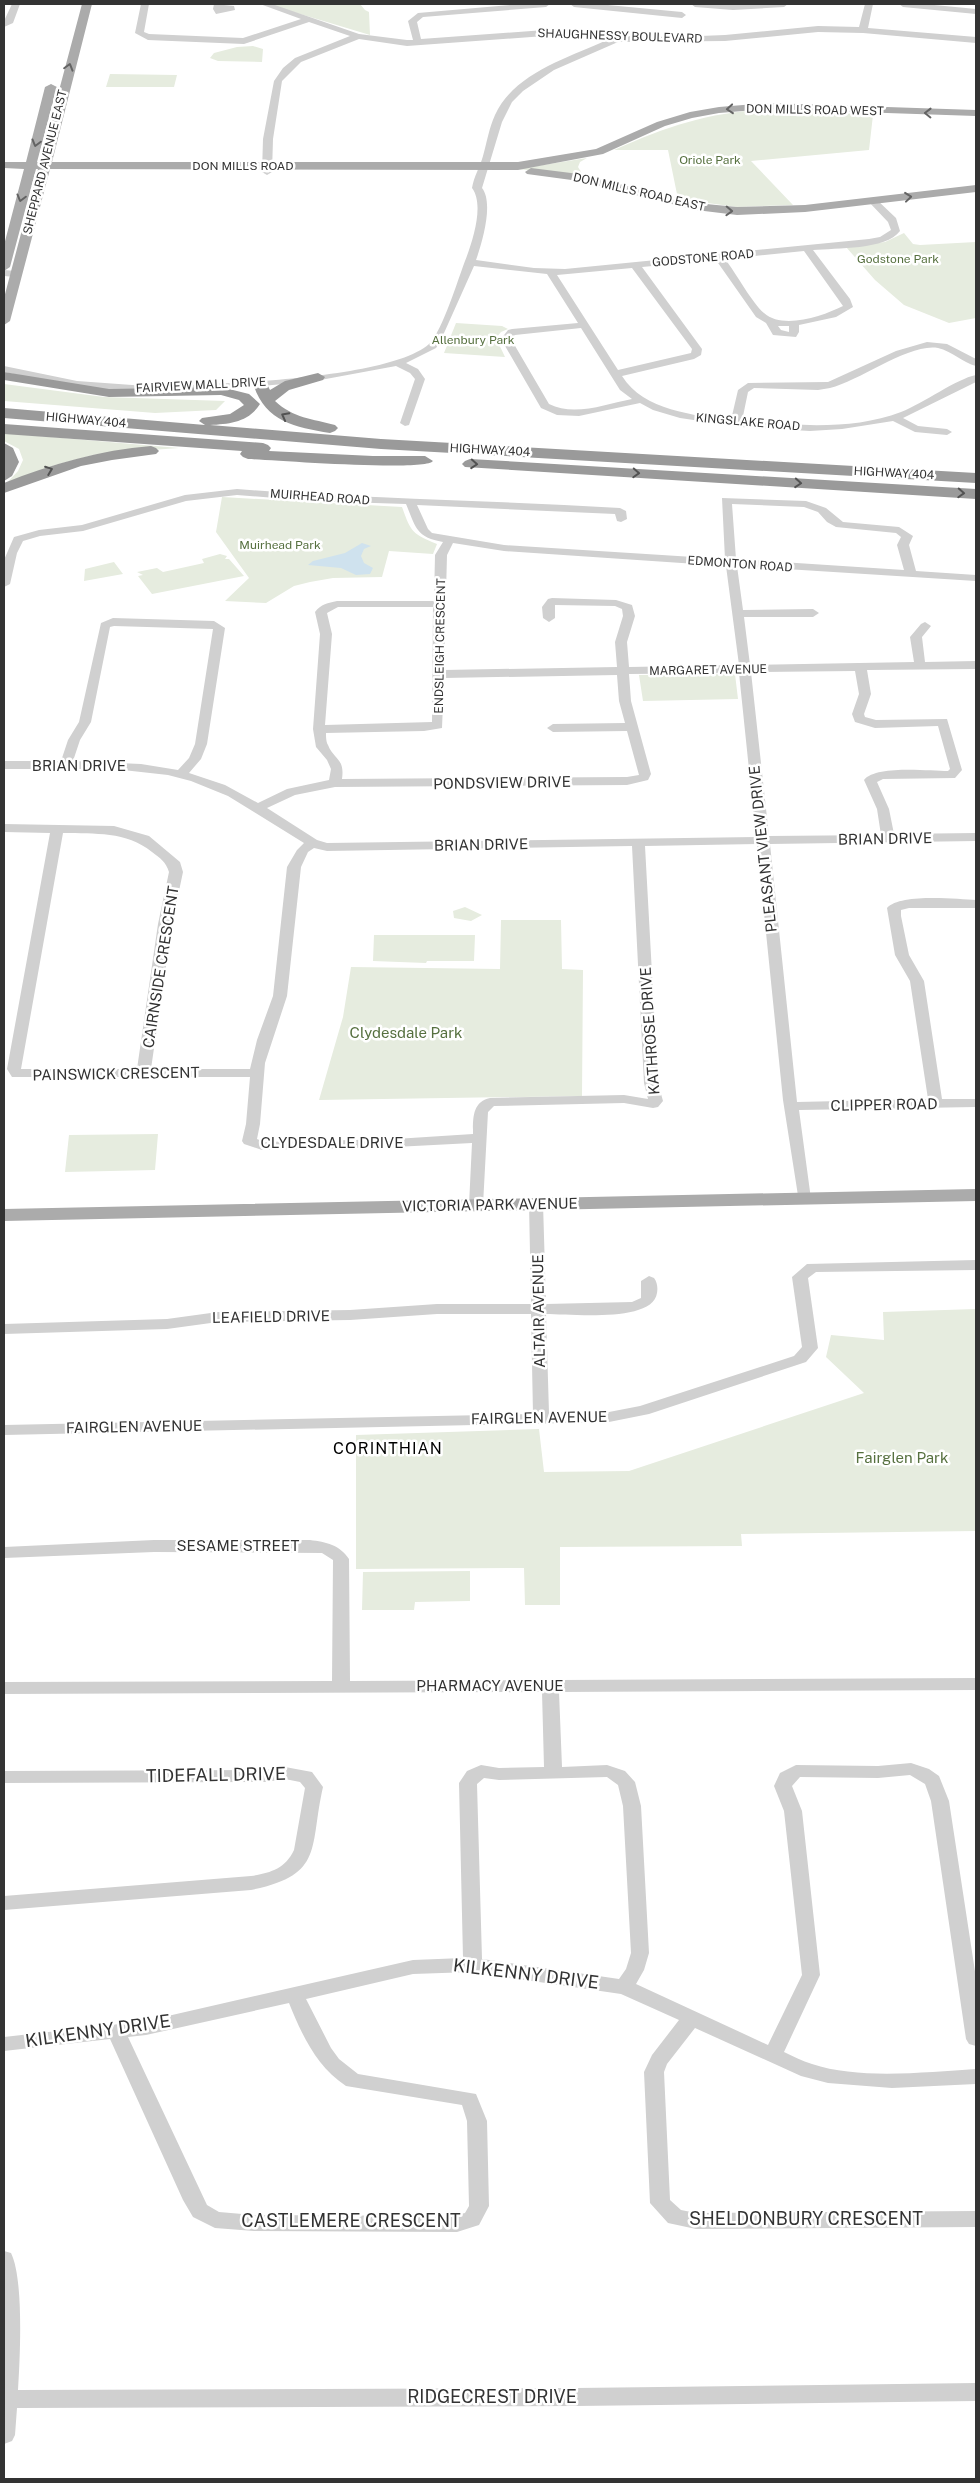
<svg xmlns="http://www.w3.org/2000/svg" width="980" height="2483" viewBox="0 0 980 2483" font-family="'Public Sans',sans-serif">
	<rect width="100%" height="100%" fill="#fff"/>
	<path fill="#e6ecdf" d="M267,4H360L365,10L369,12L370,35Z
		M253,46L263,49L262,62L218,61L210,58L214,53L237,47Z
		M110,74L177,75L174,87H106Z
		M775,109L873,115L869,150L751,161L793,205L737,207L678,199L668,150H614C670,125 713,111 775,109Z
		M587,158L580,162L578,167L583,175L504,168H524Z
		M904,233L913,244L920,245L976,242V318L949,323L904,305L875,280L846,247L885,242Z
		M456,323L502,326L508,329L501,332L496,338L505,357L444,353Z
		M4,384L104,397L225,401L216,410L155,413L4,401Z
		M4,433L179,448L97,454L55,465L4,486L18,471L23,460L19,449L4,441Z
		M222,497L402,507C411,532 412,534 437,544L433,554L389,551L382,577L333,578L310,582L294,586L266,603L225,601L249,578L216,532Z
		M220,554L227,556L225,559H229L244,576L152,594L138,576L143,575L137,572L157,568L163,572L204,563L202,559Z
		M114,562L123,574L84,581L85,569Z
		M735,674L738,699L643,701L639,675Z
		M465,907L482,915L471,921L454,918L453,911Z
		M501,920H561L562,969L583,970L582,1096L319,1100L343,1017L351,967L500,969Z
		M374,935H475L474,961H427L426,963L373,961Z
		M158,1134L155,1170L65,1172L69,1135Z
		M976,1309V1531L741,1534L742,1546L560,1547V1605H525L524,1568L356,1569V1435L539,1429L544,1472L629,1471L864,1393L826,1357L831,1335L884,1340L883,1312Z
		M470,1571V1601L415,1602L414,1610H362L363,1572Z"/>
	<path fill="#cfe2ee" d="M362,543L371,546L364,549L361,556L364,563L373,568L370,574L356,575L341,568L308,565L313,561L345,553Z"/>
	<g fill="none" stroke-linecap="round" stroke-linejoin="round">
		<path fill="#d0d0d0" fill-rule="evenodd" d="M12,4H20L13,23L4,27V21Z
			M141,4H149L144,32L149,34L243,38L301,19L260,4H272L359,34L407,40H413L408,21L418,13L520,4H550L546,7L423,17L417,22L421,39L558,29L617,36L675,37L725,35L818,26L859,27L865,4H873L868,28L976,37V43L863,33L818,32L725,41L618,42L554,70L523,91L512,102L502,122L482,188C494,203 482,243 476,260L534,268L565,269L869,239L880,237L891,230L888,222L868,201L876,199L896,218L900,231C886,250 836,248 813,250L850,299L853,307L836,317L799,325V332L796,337L773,335L766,323L756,317L716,260L642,267L702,349L701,355L694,359L622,376C644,411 694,415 731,420L738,390L748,383L828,382L896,351L927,342L947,344L976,359V366C963,363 952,351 938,348C909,343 860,381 830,388L818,390L754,388L748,392L742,421C793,425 852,431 901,412C924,403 956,379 976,375V382L903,418L918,426L947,429L952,432L947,435L915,432L893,421L842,429L810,431L741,427L680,418L653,410L640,403L579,416L557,415L541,408L501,339L508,330L512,329L578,323L547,274L474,266L440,342L436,348L406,363L418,369L425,379L409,425L405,426L400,423L415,379L410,373L396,366L315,381L242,388L183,390L182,388L187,385C239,383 392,377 429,344C443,330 458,279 465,261C472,243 485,205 472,188C474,176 480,167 483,156C487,142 489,128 495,115C514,73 568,58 607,40L558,35L407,46L359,39L301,62L282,81L273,139L272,172L267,175L262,172L263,139L274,81L283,68L295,58L350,36L309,22L244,44L148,40L135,33ZM804,251L843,306C823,316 783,330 764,313C752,303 736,273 725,259ZM632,268L692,349L691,353L618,370L557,275ZM778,326H789V332L781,330ZM581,328L620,390L632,399C606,404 574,417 549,404L511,339L515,335Z
			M214,4L234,6L235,10L216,14L213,9Z
			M570,4H597L682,12L686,15L682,18L574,7Z
			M691,4H788L784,7L733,10L695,7Z
			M899,4H924L976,9V14L903,7Z
			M4,270L16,271L21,274L16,277L4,276Z
			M4,366L77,381L146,386L151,389L146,392L77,387L4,372Z
			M237,489C364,499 492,500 620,508L626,511L627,519L621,522L617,521L615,514L417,505L428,529L432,533L504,545L725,559L722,498L806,501L826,508L843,522L899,527L913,536L909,545L916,571L976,575V581L737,566L743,610L813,609L819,613L813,617H744L750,665L914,662L910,637L921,624L925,622L931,626L922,637L925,662L976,661V669L867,670L871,694L864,714L865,717L876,720L947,719L962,770L955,778L883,779L877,782L889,809L894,834L976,833V841L770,844L797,1102L928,1099L910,981L895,955L887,908C900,893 957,899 976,900V908H909L901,910V916L909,955L924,981L942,1099H976V1107L799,1110L811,1199L804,1203L799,1202L783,1100L757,844L645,846L658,1083L663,1101L658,1107L653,1108L624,1103L494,1106L488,1112L483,1205L481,1208H471L469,1205L472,1143L395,1147L262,1150L244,1144L242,1141L246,1124L250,1077H12L7,1069L50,833L4,832V824L114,826L149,836L180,862L183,872L172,924L151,1069H250L257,1040L273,996L287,867L297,850L304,843L228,796L191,781L168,775L114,769H4V761H61L68,740L79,722L101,623L113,618L214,621L225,628L207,744L201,759L189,773L225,785L258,803L287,789L329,780L331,769L327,760L316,747L313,729L320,634L315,612C321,604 328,603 337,601H434L435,555L443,542C416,537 416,528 406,504L312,501L237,495L186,501L83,531L40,536L23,541L17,553L10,584L4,587V560L14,537L39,530L82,525L185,495ZM732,504L804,507L818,512L827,522L836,527L896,533L901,537L897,545L904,570L736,559ZM453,543L504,551L726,566L739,665L629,667L627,642L635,616L632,605L616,600L552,598L548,599L542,607L543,618L549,622L555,618V605L615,606L622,609L623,616L615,642L617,667L444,670L447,555ZM338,607H433L432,722L325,725L332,634L327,613ZM114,626L213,629L195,744L189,758L178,770L141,764L73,761L80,740L91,722L110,627ZM855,671L859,694L852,714L855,722L875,728L938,726L950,769L948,771C928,771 876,765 864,780L877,809L881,835L769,836L751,672ZM739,673L756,837L327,843L317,840L267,808L295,795L335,787L627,785L648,780L651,774L631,701L629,674ZM617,675L619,701L625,723L553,724L547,728L553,732L627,731L639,775L627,777L342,779C345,758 334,760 328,745C326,742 326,736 326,733L424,731L442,728L444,678ZM63,833C95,834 126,831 152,852C160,858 166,862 169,872L158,924L137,1069H21ZM632,846L644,1083L648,1099L624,1095L490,1098C472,1102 473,1119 473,1134L395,1139L264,1142L257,1139L260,1124L265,1063L287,996L301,867L308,852L314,848L327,851Z
			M536,1199L543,1203L546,1304L632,1302L641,1298V1281L649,1276L654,1278C657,1282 658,1287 657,1293C653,1323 570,1314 546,1314L549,1413L609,1412L640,1406L794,1356L802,1347L792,1277L807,1264L976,1260V1270L816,1272L808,1278L818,1348L806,1362L649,1414L609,1422L4,1435V1425L533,1414L531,1314H437L350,1320L218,1322L167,1329L4,1334V1324L167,1319L218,1312L350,1310L437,1304H531L529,1203Z
			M154,1540H310C326,1542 340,1545 349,1559L350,1681L976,1678V1690L559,1692L562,1767L607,1765L625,1771L635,1782L641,1806L649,1953L644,1970L636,1984L768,2045L802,1975L784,1811L774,1786L780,1773L796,1765L878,1766L911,1763L929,1769L939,1776L949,1801L976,1978V2046L969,2044L966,2039L931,1801L925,1784L910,1775L878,1778L800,1777L792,1786L802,1811L820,1975L784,2052C793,2056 802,2061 812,2064C860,2080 926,2072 976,2069V2084L892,2088L828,2083L801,2076L695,2028L667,2064L664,2072L670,2200L681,2210L696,2213L976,2211V2227L696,2229L668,2223L650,2203L644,2072L652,2055L679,2020L621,1994L471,1972L413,1974L306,1999L331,2048L339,2059L358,2074L476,2094L487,2121L489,2206L479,2225L457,2232L254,2231L215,2228L193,2217L183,2200L110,2039L4,2051V2037L146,2021L413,1960L463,1958L459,1783L467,1771L481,1765L499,1768L544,1767L542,1692L4,1694V1682L332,1681L333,1560L322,1553L154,1552L4,1558V1547ZM607,1777L618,1785L623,1806L631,1953L626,1969L619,1979L482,1959L477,1784L484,1778L499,1780ZM289,2003C302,2035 316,2066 346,2086L462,2105L467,2121L469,2206L465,2213L451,2216L254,2215L219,2212L207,2205L128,2037L146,2035Z
			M285,1767L312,1772L323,1787C309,1848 325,1875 251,1890L4,1910V1896L251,1876C270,1873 285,1869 294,1850L305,1788L300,1782L285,1779L266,1782L4,1783V1771L266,1770Z
			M4,2251L11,2253C24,2279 20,2359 18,2390L576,2388L976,2383V2401L576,2406L17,2408L15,2435L12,2441L4,2444Z"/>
		<path fill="#ababab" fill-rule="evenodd" d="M82,4H92L52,162H518L596,149L657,122L690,112L719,107L768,103L976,110V116L768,109L719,113L692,118L665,126L603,154L518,170L50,169L10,321L4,325V298L38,169H36L10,267L4,271V245L24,169L4,168V162H26L45,87L51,84L57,87L37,162H40Z
			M531,168L579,174L696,203L737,207L805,205L976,185V192L805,212L737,215L696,210L579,181L527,174L525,172Z
			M976,1189V1201L4,1221V1209Z"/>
		<path fill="#9a9a9a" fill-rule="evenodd" d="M4,372L109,389L221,387L249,394L260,404C249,422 230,424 210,425L381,439L976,473V483L381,449L4,418V408L205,425L199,421L202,418L230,414L244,405L239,400L221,395L109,397L4,380Z
			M318,373L325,377L323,380L289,390L275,401C293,418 313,419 335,425L338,428L335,431L330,433C294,427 264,421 253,383L255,380H265L270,390L285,381Z
			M4,424L263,443L268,445L271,448L269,451L373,456H425L433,461C425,472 271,460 248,459L243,457L240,454L242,451L4,434Z
			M4,443L13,448L19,462L12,476L4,481Z
			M151,446L156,448L159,451L156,454L112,460L81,466L4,493V483C52,464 100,450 151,446Z
			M470,459L976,489V499L465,467L462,464L465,461Z"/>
	</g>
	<defs><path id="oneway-chevron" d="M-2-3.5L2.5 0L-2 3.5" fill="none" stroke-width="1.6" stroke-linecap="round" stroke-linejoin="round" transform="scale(1.25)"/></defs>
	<g stroke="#636363">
		<use href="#oneway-chevron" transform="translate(69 67) rotate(-74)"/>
		<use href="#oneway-chevron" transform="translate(730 109) rotate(175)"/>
		<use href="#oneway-chevron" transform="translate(928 113) rotate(-179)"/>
		<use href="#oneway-chevron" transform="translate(36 143) rotate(105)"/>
		<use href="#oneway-chevron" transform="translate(908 197) rotate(-6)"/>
		<use href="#oneway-chevron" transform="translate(21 198) rotate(105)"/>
		<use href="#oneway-chevron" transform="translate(729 211) rotate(2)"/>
	</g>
	<g stroke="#525252">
		<use href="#oneway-chevron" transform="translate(285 416) rotate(-152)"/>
		<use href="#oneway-chevron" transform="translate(474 464) rotate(4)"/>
		<use href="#oneway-chevron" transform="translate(49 470) rotate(-21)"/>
		<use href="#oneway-chevron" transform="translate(636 473) rotate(3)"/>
		<use href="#oneway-chevron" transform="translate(798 483) rotate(4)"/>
		<use href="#oneway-chevron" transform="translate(961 493) rotate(3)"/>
	</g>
	<g text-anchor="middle" stroke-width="5" stroke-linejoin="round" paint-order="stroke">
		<g font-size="12" fill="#333" stroke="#fff">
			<text transform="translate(620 36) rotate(2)" y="4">SHAUGHNESSY BOULEVARD</text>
			<text transform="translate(815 110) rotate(1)" y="4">DON MILLS ROAD WEST</text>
			<text transform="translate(45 162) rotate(-76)" y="4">SHEPPARD AVENUE EAST</text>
			<text x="243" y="170">DON MILLS ROAD</text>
			<text transform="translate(639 192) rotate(13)" y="4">DON MILLS ROAD EAST</text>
			<text transform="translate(703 258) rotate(-5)" y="4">GODSTONE ROAD</text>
			<text transform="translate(201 385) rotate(-3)" y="4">FAIRVIEW MALL DRIVE</text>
			<text transform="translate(86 420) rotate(5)" y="4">HIGHWAY 404</text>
			<text transform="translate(748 422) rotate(5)" y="4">KINGSLAKE ROAD</text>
			<text transform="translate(490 450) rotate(3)" y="4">HIGHWAY 404</text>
			<text transform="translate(894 473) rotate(3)" y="4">HIGHWAY 404</text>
			<text transform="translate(320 497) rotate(4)" y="4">MUIRHEAD ROAD</text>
			<text transform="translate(740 564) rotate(4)" y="4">EDMONTON ROAD</text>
			<text transform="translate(440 646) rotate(-89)" y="4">ENDSLEIGH CRESCENT</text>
			<text transform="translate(708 670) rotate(-1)" y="4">MARGARET AVENUE</text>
		</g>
		<g font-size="12" fill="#56703f" stroke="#fff">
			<text x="710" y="164">Oriole Park</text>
			<text x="898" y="263">Godstone Park</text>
			<text x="473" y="344">Allenbury Park</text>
			<text x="280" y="549">Muirhead Park</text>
		</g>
		<g font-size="15" fill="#333" stroke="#fff">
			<text x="79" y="771">BRIAN DRIVE</text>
			<text transform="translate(502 783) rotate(-1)" y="5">PONDSVIEW DRIVE</text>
			<text transform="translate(885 839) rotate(-1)" y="5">BRIAN DRIVE</text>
			<text transform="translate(481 845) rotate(-1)" y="5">BRIAN DRIVE</text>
			<text transform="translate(763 849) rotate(-96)" y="5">PLEASANT VIEW DRIVE</text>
			<text transform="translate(161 967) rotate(-81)" y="5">CAIRNSIDE CRESCENT</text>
			<text transform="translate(650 1031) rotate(-94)" y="5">KATHROSE DRIVE</text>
			<text transform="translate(116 1074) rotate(-1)" y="5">PAINSWICK CRESCENT</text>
			<text transform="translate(884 1105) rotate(-1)" y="5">CLIPPER ROAD</text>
			<text x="332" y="1148">CLYDESDALE DRIVE</text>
			<text transform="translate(490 1205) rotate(-1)" y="5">VICTORIA PARK AVENUE</text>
			<text transform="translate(539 1311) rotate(-91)" y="5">ALTAIR AVENUE</text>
			<text transform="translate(271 1317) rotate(-1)" y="5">LEAFIELD DRIVE</text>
			<text transform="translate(539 1418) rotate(-1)" y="5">FAIRGLEN AVENUE</text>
			<text transform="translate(134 1427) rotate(-1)" y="5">FAIRGLEN AVENUE</text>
			<text x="238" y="1551">SESAME STREET</text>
			<text x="490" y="1691">PHARMACY AVENUE</text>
		</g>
		<g font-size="15" fill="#56703f" stroke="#fff">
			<text x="406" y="1038">Clydesdale Park</text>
			<text x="902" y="1463">Fairglen Park</text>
		</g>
		<g font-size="16" letter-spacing="1" fill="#000" stroke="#fff">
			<text x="388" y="1454">CORINTHIAN</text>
		</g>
		<g font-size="18" fill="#333" stroke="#fff">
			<text transform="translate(216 1775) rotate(-1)" y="6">TIDEFALL DRIVE</text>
			<text transform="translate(526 1974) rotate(7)" y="6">KILKENNY DRIVE</text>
			<text transform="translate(98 2031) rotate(-8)" y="6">KILKENNY DRIVE</text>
			<text x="806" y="2225">SHELDONBURY CRESCENT</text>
			<text x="351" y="2227">CASTLEMERE CRESCENT</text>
			<text x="492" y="2403">RIDGECREST DRIVE</text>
		</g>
	</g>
	<rect width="980" height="2483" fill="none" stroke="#333333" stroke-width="10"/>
</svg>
